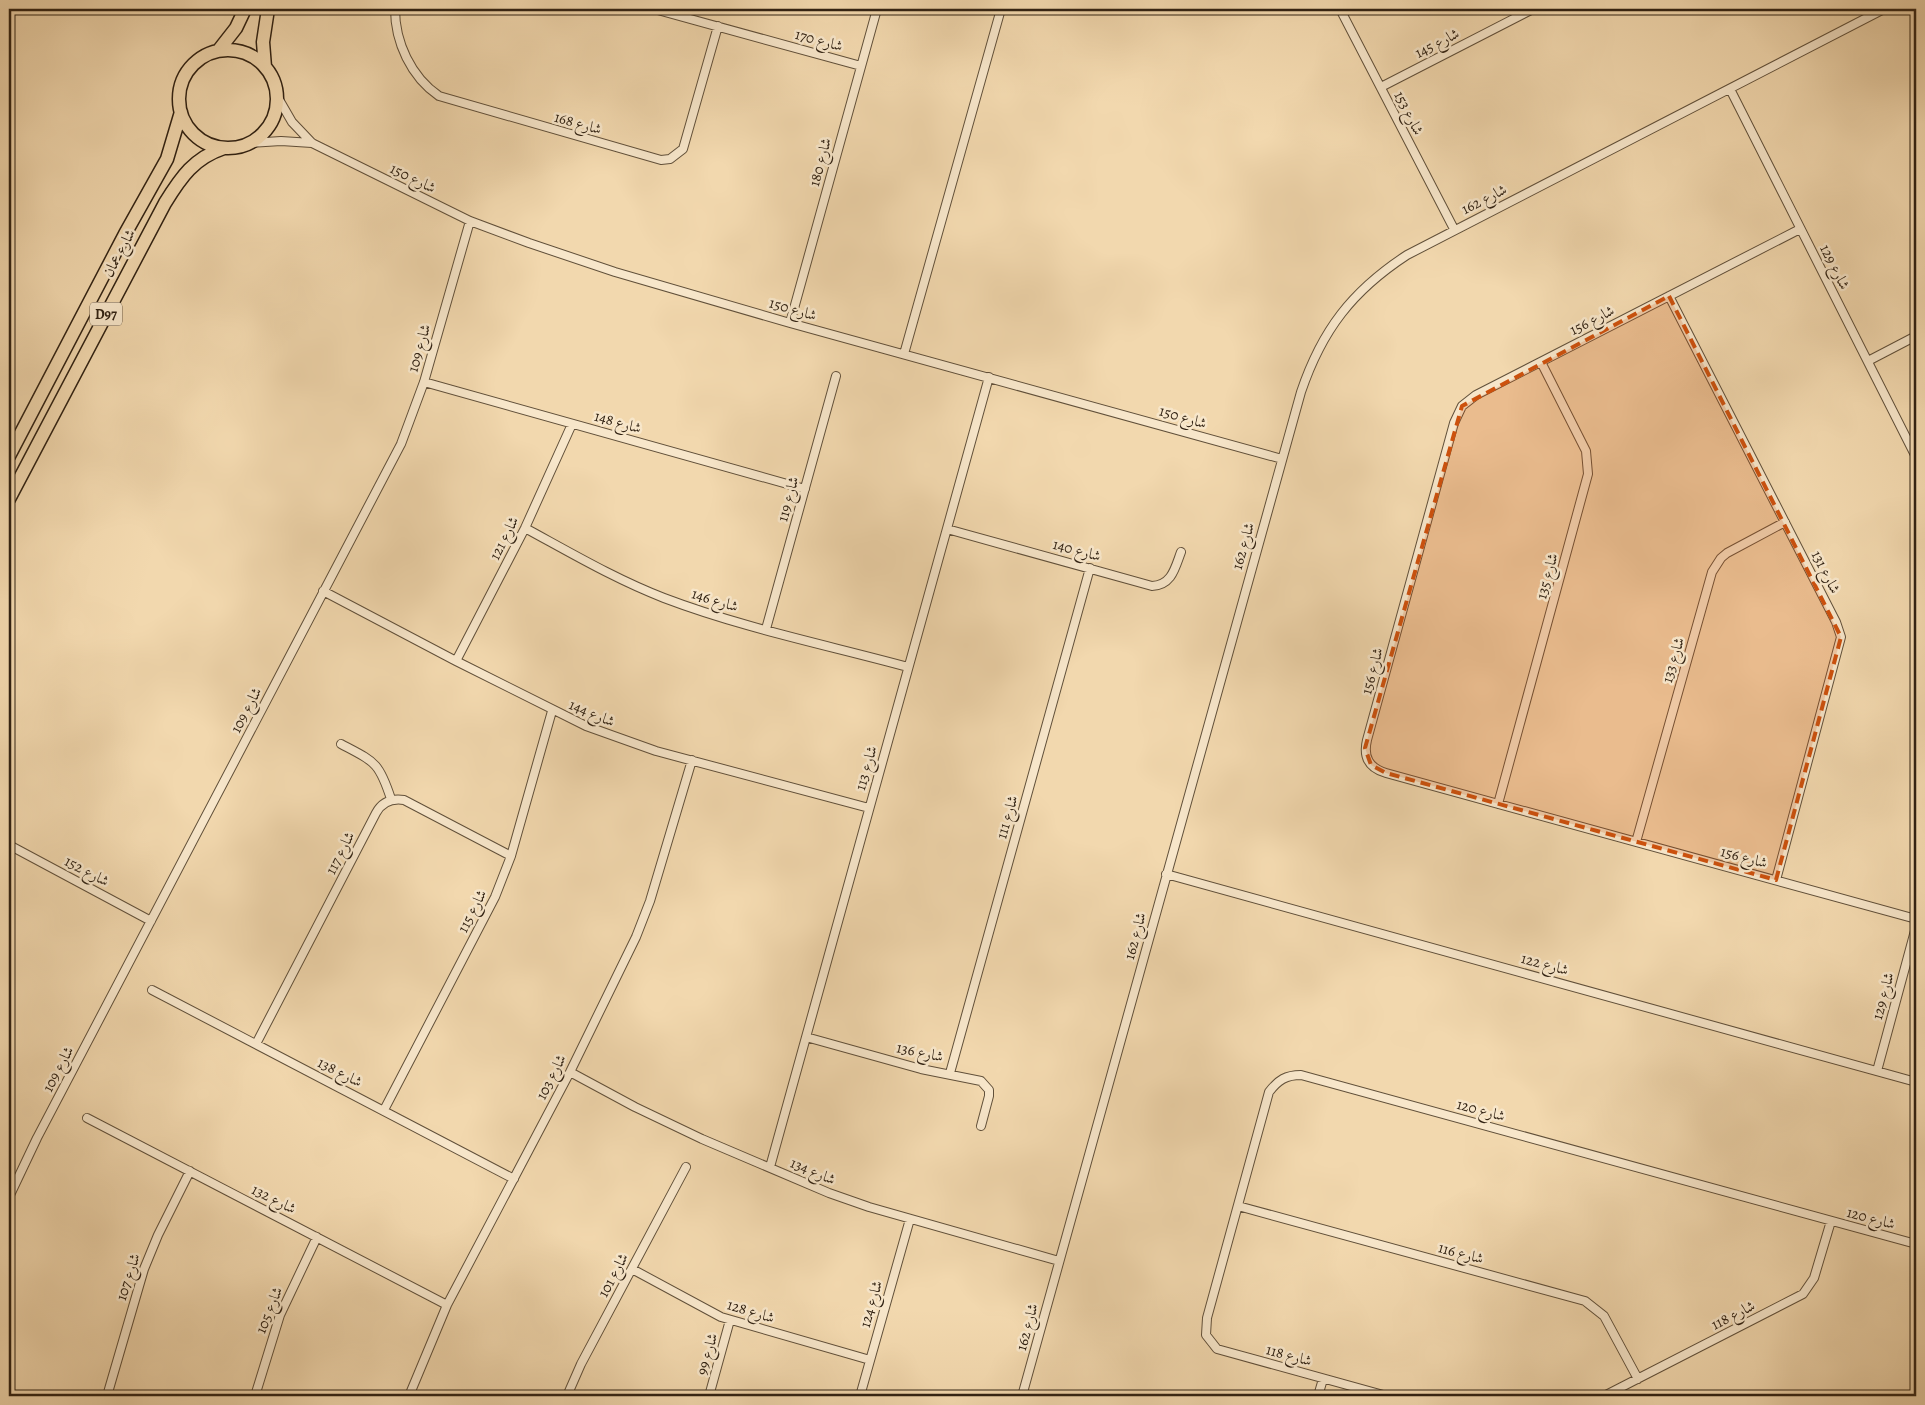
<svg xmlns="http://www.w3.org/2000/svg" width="1925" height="1405" viewBox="0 0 1925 1405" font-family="Alegreya,Amiri,serif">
	<rect width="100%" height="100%" fill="#f2d8ae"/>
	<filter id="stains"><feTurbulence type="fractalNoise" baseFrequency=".004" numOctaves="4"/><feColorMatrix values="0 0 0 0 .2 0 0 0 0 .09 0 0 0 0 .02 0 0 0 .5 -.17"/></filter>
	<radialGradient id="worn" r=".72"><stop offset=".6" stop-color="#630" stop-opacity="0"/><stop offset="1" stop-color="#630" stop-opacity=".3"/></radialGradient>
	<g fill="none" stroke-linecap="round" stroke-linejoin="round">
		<defs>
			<path id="street" d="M395,9C395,42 411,77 439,96L661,160L670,159L683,149L718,26
				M654,9L861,66
				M1340,9L1454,229
				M1381,87L1533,9
				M1730,89L1916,457
				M277,96L292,122L312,143L470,221L529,243L615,272L790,323L1282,459
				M250,143L281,141L312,143
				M1800,229L1476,395L1462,406L1454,423L1367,740C1363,757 1369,768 1386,773L1916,919
				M1669,296L1836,622L1841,637L1776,880
				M790,323L877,9
				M904,354L1001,9
				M1868,361L1916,336
				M424,382L805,489
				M525,528C571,553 615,579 664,598C743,628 827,645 908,667
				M947,529L1152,586C1172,585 1175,568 1181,552
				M323,591L456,661L586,726L656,751L869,808
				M766,629L836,376
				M456,661L525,528L572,424
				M341,744C375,762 379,762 391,799
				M1498,804L1588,474L1586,451L1541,362
				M1636,842L1712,572L1721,558L1727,553L1785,522
				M9,845L151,921
				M1166,874L1916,1082
				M152,990L514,1179
				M806,1037L921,1069L981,1081L989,1090V1096L981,1126
				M256,1044L376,813C382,802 391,798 404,800L511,856
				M1877,1071L1916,927
				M570,1072L635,1107L702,1139L829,1193L869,1207L1059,1261
				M950,1073L1090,568
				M384,1110L495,897L511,856L552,711
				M87,1118L447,1305
				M770,1167L989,377
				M9,1197L37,1138L401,444L424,382L470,221
				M1238,1206L1585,1301L1604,1316L1638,1379
				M632,1269L721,1317L870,1360
				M107,1396L144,1269L158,1235L190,1171
				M255,1396L280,1315L317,1237
				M409,1396L447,1305L570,1072L636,937L650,901L692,760
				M567,1396L581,1364L686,1167
				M709,1396L730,1320
				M860,1396L910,1219
				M1022,1396L1301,392C1322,330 1352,291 1407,255L1884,9
				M1318,1396L1323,1379
				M1387,1396L1217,1349L1206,1335L1207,1318L1269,1092C1278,1080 1286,1075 1301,1075L1916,1244
				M1604,1396L1803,1294L1814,1278L1831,1221"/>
			<path id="primary" d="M179 99a49 49 0 1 1 98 0a49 49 0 1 1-98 0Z
				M218,51L236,28L245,9
				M265,67L263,42L268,9
				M9,456L125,234L167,159L181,112
				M9,499L165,203C181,177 194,158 224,148"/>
		</defs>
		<use href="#street" stroke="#61503a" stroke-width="10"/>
		<use href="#primary" stroke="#312213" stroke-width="15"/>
		<use href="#street" stroke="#f7e6ca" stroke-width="8"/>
		<use href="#primary" stroke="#f2d8ae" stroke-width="12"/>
	</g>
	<path fill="#cd510d" fill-opacity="0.2" stroke="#cd510d" stroke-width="4" stroke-dasharray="10 6" stroke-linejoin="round" d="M1669,296L1841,637L1776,880L1386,773L1371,765L1365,748L1462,406Z"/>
	<g text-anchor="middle" stroke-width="5" stroke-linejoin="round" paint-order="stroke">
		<rect fill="#f7e6ca" stroke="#6c5d4a" stroke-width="1" x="90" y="302.5" width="32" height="23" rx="4"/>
		<g font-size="14" font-weight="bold" fill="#312213">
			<text x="106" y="319">D97</text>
		</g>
		<g font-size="15" fill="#312213" stroke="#f7e6ca">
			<text transform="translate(819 40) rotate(15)" y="5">شارع 170</text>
			<text transform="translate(1437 43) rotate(-27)" y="5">شارع 145</text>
			<text transform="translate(1409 113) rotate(63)" y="5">شارع 153</text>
			<text transform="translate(578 123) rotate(16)" y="5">شارع 168</text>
			<text transform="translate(820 162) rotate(-75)" y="5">شارع 180</text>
			<text transform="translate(413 178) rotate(26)" y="5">شارع 150</text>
			<text transform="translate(1484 199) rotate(-27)" y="5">شارع 162</text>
			<text transform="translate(119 253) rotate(-62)" y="5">شارع عمان</text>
			<text transform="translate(1835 267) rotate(63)" y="5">شارع 129</text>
			<text transform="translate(793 309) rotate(16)" y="5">شارع 150</text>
			<text transform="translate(1592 320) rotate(-27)" y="5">شارع 156</text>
			<text transform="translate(419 348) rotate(-74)" y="5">شارع 109</text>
			<text transform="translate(1183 417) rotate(16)" y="5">شارع 150</text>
			<text transform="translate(618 422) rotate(16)" y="5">شارع 148</text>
			<text transform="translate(788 499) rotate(-75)" y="5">شارع 119</text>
			<text transform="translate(504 538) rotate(-63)" y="5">شارع 121</text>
			<text transform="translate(1243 546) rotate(-74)" y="5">شارع 162</text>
			<text transform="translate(1077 550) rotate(15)" y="5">شارع 140</text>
			<text transform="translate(1826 572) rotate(63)" y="5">شارع 131</text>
			<text transform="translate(1547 576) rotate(-75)" y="5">شارع 135</text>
			<text transform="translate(715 600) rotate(17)" y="5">شارع 146</text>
			<text transform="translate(1673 660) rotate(-74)" y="5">شارع 133</text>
			<text transform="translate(1372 671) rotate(-75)" y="5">شارع 156</text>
			<text transform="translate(246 710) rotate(-62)" y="5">شارع 109</text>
			<text transform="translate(592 713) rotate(23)" y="5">شارع 144</text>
			<text transform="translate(866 768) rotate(-74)" y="5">شارع 113</text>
			<text transform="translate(1007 817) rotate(-74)" y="5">شارع 111</text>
			<text transform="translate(340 853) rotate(-63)" y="5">شارع 117</text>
			<text transform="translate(1744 857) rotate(15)" y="5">شارع 156</text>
			<text transform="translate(87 871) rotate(28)" y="5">شارع 152</text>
			<text transform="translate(472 911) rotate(-63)" y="5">شارع 115</text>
			<text transform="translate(1135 936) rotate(-75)" y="5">شارع 162</text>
			<text transform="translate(1545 964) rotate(15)" y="5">شارع 122</text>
			<text transform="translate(1883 996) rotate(-75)" y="5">شارع 129</text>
			<text transform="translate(920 1052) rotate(12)" y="5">شارع 136</text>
			<text transform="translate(58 1069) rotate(-62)" y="5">شارع 109</text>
			<text transform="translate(340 1072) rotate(27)" y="5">شارع 138</text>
			<text transform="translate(551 1077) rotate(-63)" y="5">شارع 103</text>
			<text transform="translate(1481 1110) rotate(15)" y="5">شارع 120</text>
			<text transform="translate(813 1171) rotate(23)" y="5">شارع 134</text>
			<text transform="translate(274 1199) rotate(27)" y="5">شارع 132</text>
			<text transform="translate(1871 1218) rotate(15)" y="5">شارع 120</text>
			<text transform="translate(1461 1253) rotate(15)" y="5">شارع 116</text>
			<text transform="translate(613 1275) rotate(-62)" y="5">شارع 101</text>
			<text transform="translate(128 1277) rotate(-72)" y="5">شارع 107</text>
			<text transform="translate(871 1304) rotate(-74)" y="5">شارع 124</text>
			<text transform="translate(269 1310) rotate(-68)" y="5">شارع 105</text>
			<text transform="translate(751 1311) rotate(17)" y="5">شارع 128</text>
			<text transform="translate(1733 1315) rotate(-27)" y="5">شارع 118</text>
			<text transform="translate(1027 1327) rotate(-75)" y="5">شارع 162</text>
			<text transform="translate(707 1354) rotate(-74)" y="5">شارع 99</text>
			<text transform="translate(1289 1355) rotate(15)" y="5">شارع 118</text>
		</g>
	</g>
	<rect width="1925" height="1405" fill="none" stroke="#f2d8ae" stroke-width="30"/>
	<rect x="10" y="10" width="1905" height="1385" fill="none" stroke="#312213" stroke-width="2.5"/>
	<rect x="15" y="15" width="1895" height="1375" fill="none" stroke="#312213"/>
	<rect width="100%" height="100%" filter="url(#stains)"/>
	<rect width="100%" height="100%" fill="url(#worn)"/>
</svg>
